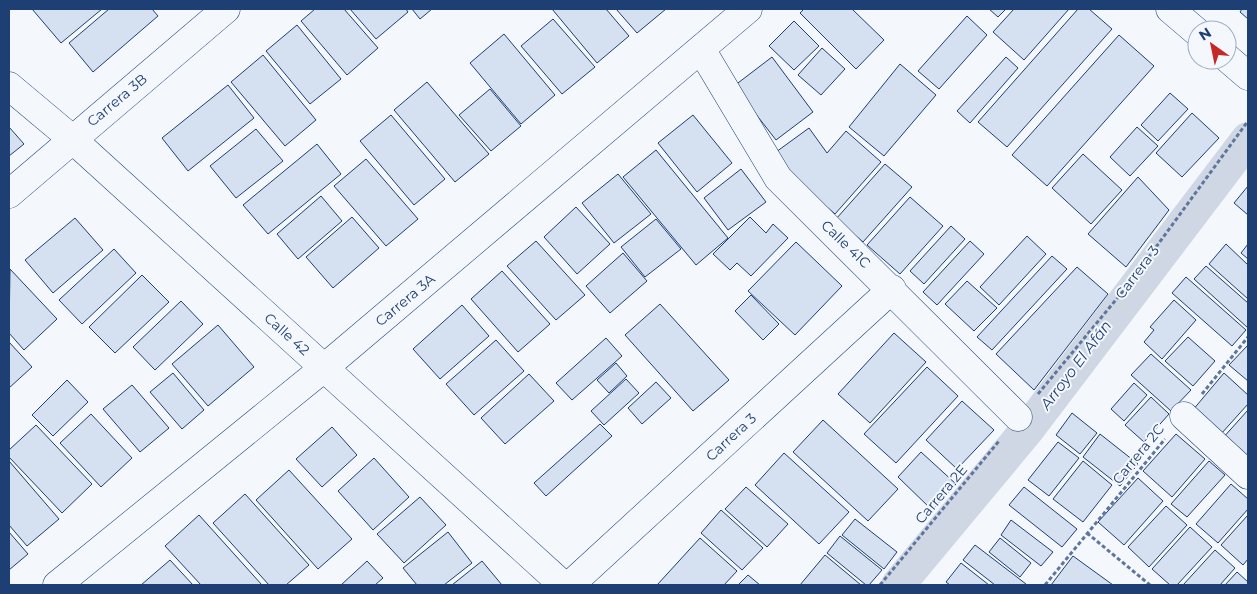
<svg xmlns="http://www.w3.org/2000/svg" width="1257" height="594" viewBox="0 0 1257 594" font-family="Montserrat,sans-serif">
	<rect width="100%" height="100%" fill="#f4f7fb"/>
	<g fill="none" stroke-linecap="round" stroke-linejoin="round">
		<path stroke="#cfd7e4" stroke-width="34" d="M898,585L1027,430L1248,139"/>
	</g>
	<path fill="#d5e0f0" stroke="#1d3f73" d="M32,9H102L61,43Z
		M109,9H152L158,16L93,72L69,43Z
		M315,9H344L378,48L347,75L301,21Z
		M350,9H406L408,12L376,39Z
		M412,9H432L420,19Z
		M552,9H606L629,36L597,63Z
		M616,9H666L637,33Z
		M804,9H852L884,40L856,69L800,13Z
		M989,9H1006L998,17Z
		M1014,9H1069L1024,60L993,32Z
		M1078,9H1089L1112,29L1007,147L978,122Z
		M1242,9H1248V19L1240,12Z
		M967,16L987,35L939,89L918,71Z
		M553,19L595,67L562,94L521,46Z
		M794,21L819,46L794,70L769,46Z
		M297,25L341,79L310,104L266,51Z
		M504,34L555,95L521,124L470,63Z
		M1119,35L1154,66L1047,186L1012,155Z
		M822,48L845,69L821,95L798,75Z
		M263,55L316,120L285,146L231,82Z
		M772,57L813,112L776,140L734,86Z
		M1006,57L1018,68L970,123L957,111Z
		M900,64L936,95L884,156L849,127Z
		M427,82L489,154L455,182L394,110Z
		M228,85L254,118L188,171L162,138Z
		M490,89L521,126L491,151L459,115Z
		M1170,93L1188,109L1158,141L1141,125Z
		M1192,113L1219,138L1182,177L1156,153Z
		M391,115L445,179L414,205L360,141Z
		M693,115L732,163L697,192L658,143Z
		M9,127L24,144L9,156Z
		M1137,127L1158,146L1130,176L1110,157Z
		M809,128L827,153L846,131L881,162L835,214L799,183L776,152Z
		M256,129L283,161L236,198L210,166Z
		M317,144L341,174L268,234L243,205Z
		M656,150L728,238L696,265L623,177Z
		M1083,154L1122,190L1091,224L1052,188Z
		M366,159L418,219L386,246L334,186Z
		M885,164L912,187L863,242L836,219Z
		M741,169L766,202L728,230L704,198Z
		M618,174L651,214L614,243L582,203Z
		M1138,177L1169,210L1126,267L1088,234Z
		M1248,186V215L1234,203Z
		M321,196L342,221L298,259L277,234Z
		M910,197L943,226L900,274L867,245Z
		M576,207L610,244L577,274L544,237Z
		M352,217L379,248L333,288L306,257Z
		M750,217L766,233L773,224L788,238L751,276L737,263L730,270L713,254Z
		M75,218L103,250L53,293L25,260Z
		M656,219L681,249L645,277L621,247Z
		M951,226L965,239L924,284L910,271Z
		M1027,236L1046,254L999,305L980,287Z
		M536,241L585,295L556,320L507,266Z
		M970,241L984,254L937,305L923,292Z
		M796,242L842,286L795,335L748,291Z
		M1226,244L1248,265V299L1209,264Z
		M1248,244V259L1241,253Z
		M114,249L136,273L82,324L59,300Z
		M623,253L647,281L610,313L586,286Z
		M1052,256L1067,269L992,350L977,337Z
		M1206,266L1248,303V328L1194,279Z
		M1077,267L1108,294L1034,390L996,354Z
		M10,269L57,319L24,350L9,333Z
		M502,271L550,324L518,352L471,299Z
		M142,275L169,302L115,353L89,327Z
		M1186,277L1246,330L1232,346L1172,293Z
		M967,281L997,308L974,331L945,304Z
		M751,295L779,324L763,340L735,311Z
		M1174,300L1196,320L1162,359L1144,342L1154,330L1150,327Z
		M181,301L203,324L155,370L133,347Z
		M660,304L729,380L693,411L625,335Z
		M462,305L489,336L440,379L413,349Z
		M218,325L254,367L208,406L172,364Z
		M894,333L926,362L870,423L838,394Z
		M1188,337L1215,361L1193,386L1165,361Z
		M606,338L622,356L572,400L556,383Z
		M496,340L524,371L474,415L446,384Z
		M9,342L32,367L9,388Z
		M1248,345V381L1229,365Z
		M1151,354L1191,390L1171,411L1131,375Z
		M616,363L627,376L609,393L597,380Z
		M927,367L958,396L896,463L864,434Z
		M173,373L204,410L182,429L150,392Z
		M1224,373L1248,395V404L1221,434L1192,411Z
		M529,374L554,401L505,444L481,418Z
		M626,379L639,393L604,425L591,411Z
		M67,380L88,402L53,436L32,415Z
		M656,382L671,398L642,424L628,408Z
		M1134,383L1147,395L1124,421L1111,409Z
		M132,385L169,428L140,452L103,409Z
		M1151,397L1169,414L1144,442L1125,425Z
		M962,401L994,430L957,469L926,440Z
		M1248,410V454L1244,459L1222,439Z
		M1072,413L1097,433L1080,454L1056,435Z
		M91,414L132,458L101,487L60,443Z
		M823,420L898,489L868,521L793,452Z
		M600,424L612,436L546,496L534,483Z
		M36,425L92,484L62,513L9,457V450Z
		M332,427L357,455L322,487L296,459Z
		M1100,434L1138,464L1120,486L1083,457Z
		M1176,434L1205,459L1172,497L1143,471Z
		M1058,442L1079,458L1049,496L1028,480Z
		M921,452L956,484L932,510L898,477Z
		M784,453L849,512L819,544L755,485Z
		M374,458L409,497L373,530L338,491Z
		M9,461L59,519L27,546L9,525Z
		M1083,461L1112,485L1083,522L1053,499Z
		M1209,461L1225,475L1187,517L1171,504Z
		M289,470L352,539L318,569L256,500Z
		M1138,478L1163,501L1124,545L1098,522Z
		M1231,484L1248,499V509L1218,543L1196,524Z
		M746,487L788,524L767,547L725,509Z
		M1024,487L1077,529L1062,547L1009,505Z
		M245,494L309,565L286,585H269L213,523Z
		M420,497L446,525L404,563L377,534Z
		M1166,506L1187,525L1149,567L1128,547Z
		M721,510L763,548L742,570L701,533Z
		M199,515L262,585H201L165,546Z
		M1248,515V559L1243,565L1221,545Z
		M855,519L897,552L884,569L842,535Z
		M1011,520L1053,552L1041,566L1001,535Z
		M1190,527L1212,547L1177,585H1170L1152,569Z
		M9,532L28,554L9,570Z
		M448,532L472,563L444,585H417L403,568Z
		M840,536L882,570L869,585H866L827,553Z
		M700,538L737,571L724,585H657Z
		M1000,538L1031,563L1020,577L989,552Z
		M975,545L1026,584L1025,585H995L963,560Z
		M1215,550L1235,568L1220,585H1183Z
		M825,555L861,585H800Z
		M1073,556L1113,585H1051Z
		M170,560L193,585H141Z
		M367,561L383,578L375,585H341Z
		M482,561L502,585H452Z
		M961,563L989,585H950L946,582Z
		M1237,572L1248,582V585H1225Z
		M748,575L760,585H738Z"/>
	<g fill="none" stroke-linecap="round" stroke-linejoin="round">
		<defs>
			<path id="minor" d="M1170,9L1197,32
				M701,49L778,178L1018,417
				M1227,58L1248,76
				M9,86L71,138L563,585
				M9,194L226,9
				M1184,416L1248,475
				M57,585L324,368L748,9
				M570,585L892,289"/>
		</defs>
		<use href="#minor" stroke="#1d3f73" stroke-width="29"/>
		<path stroke="#5e769c" stroke-width="3" stroke-dasharray="4 2.5" stroke-linecap="butt" d="M1038,394L1129,284L1248,121
			M1202,394L1248,337
			M1087,533L1150,585
			M880,585L999,441
			M1045,585L1165,439"/>
		<use href="#minor" stroke="#f4f7fb" stroke-width="28"/>
	</g>
	<g text-anchor="middle" stroke-width="4" stroke-linejoin="round" paint-order="stroke">
		<g font-size="14" fill="#1d3f73" stroke="#f4f7fb">
			<text transform="translate(117 100) rotate(-40)" y="5">Carrera 3B</text>
			<text transform="translate(846 244) rotate(44)" y="5">Calle 41C</text>
			<text transform="translate(1137 272) rotate(-53)" y="5">Carrera 3</text>
			<text transform="translate(405 300) rotate(-40)" y="5">Carrera 3A</text>
			<text transform="translate(287 334) rotate(42)" y="5">Calle 42</text>
			<text transform="translate(731 437) rotate(-43)" y="5">Carrera 3</text>
			<text transform="translate(1138 454) rotate(-51)" y="5">Carrera 2C</text>
			<text transform="translate(941 494) rotate(-50)" y="5">Carrera 2E</text>
		</g>
		<g font-size="15" font-style="italic" fill="#1d3f73" stroke="#f4f7fb">
			<text transform="translate(1076 365) rotate(-53)" y="5">Arroyo El Afán</text>
		</g>
	</g>
	<rect width="1257" height="594" fill="none" stroke="#1d3f73" stroke-width="20"/>
	<g transform="translate(1212 45) rotate(327)"><circle r="24" fill="#f4f7fb" stroke="#9eadc5"/>
	<path d="M0-4L9 19L0 12L-9 19Z" fill="#c62828"/>
	<text y="-8" font-size="14" font-weight="bold" text-anchor="middle" fill="#1d3f73">N</text>
	</g>
</svg>
